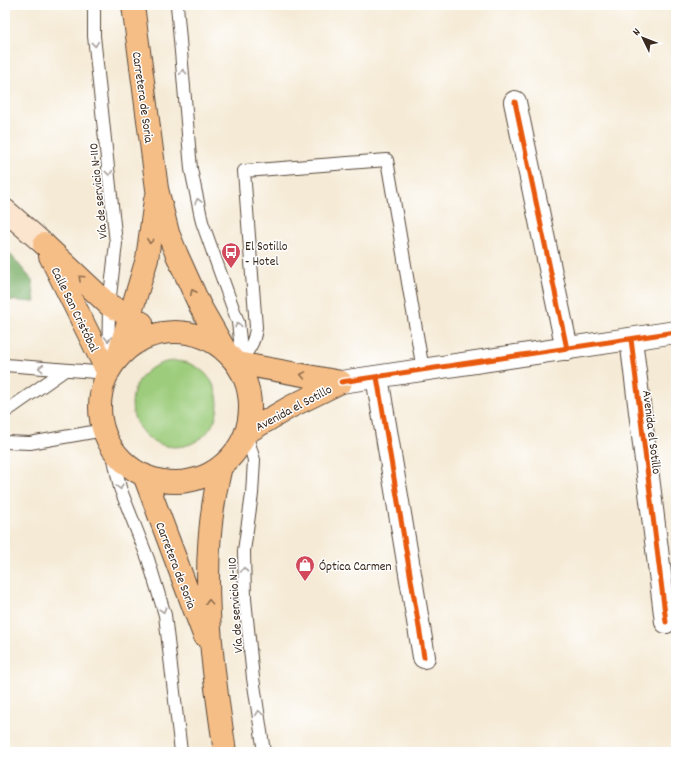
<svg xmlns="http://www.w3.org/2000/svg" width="681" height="757" viewBox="0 0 681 757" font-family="Dekko,sans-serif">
	<rect width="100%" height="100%" fill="#fff"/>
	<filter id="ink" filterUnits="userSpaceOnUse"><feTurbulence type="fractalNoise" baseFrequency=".025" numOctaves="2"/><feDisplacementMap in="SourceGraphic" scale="8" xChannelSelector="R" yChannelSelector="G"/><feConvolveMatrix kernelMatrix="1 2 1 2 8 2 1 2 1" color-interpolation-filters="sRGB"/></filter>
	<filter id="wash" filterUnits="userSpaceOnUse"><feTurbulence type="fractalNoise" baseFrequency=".012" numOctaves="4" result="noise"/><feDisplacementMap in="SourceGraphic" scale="16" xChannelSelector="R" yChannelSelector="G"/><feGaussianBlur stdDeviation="0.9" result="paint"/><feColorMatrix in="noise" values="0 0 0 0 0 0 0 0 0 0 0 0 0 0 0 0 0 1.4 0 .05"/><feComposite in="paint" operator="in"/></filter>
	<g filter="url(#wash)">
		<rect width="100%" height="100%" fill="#f5ead5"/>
		<path fill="#9dcc7b" stroke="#6c7b4c" d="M132 404a43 43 0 1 1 86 0a43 43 0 1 1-86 0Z"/>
		<path fill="#7eb06b" stroke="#5c6d44" d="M5,248L32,280L35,302L5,300Z"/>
	</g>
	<g filter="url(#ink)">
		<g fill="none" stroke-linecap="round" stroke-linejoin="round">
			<defs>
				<path id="service" d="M177,5L191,169L202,222L238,322L240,340L237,363
					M237,363C247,353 255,343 256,327L244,171L387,160L423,370
					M5,365L108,373L109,305L116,243L94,36V5
					M5,412L65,370
					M246,433L254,460L252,494L244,551L245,599L253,678L264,752
					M5,442L30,443L104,430
					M112,449L120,488L148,559L165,615L181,752"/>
				<path id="minor" d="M515,102L567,349
					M631,339L666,622
					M377,377L424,657"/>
				<path id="tertiary" d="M341,382L676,332"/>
				<path id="secondary" d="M5,210L44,244"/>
				<path id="trunk" d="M133,5L157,189L168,233L177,255L200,306L225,350
					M44,244L109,305L142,323
					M50,256L108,373
					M100 407a75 75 0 1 1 150 0a75 75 0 1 1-150 0Z
					M117,359L147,259L155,200
					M237,363L341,382
					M246,433L290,407L341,382
					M221,466C197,562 211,656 225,752
					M144,475L204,635"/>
			</defs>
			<use href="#service" stroke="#574739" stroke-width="14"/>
			<use href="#minor" stroke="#574739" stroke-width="24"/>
			<use href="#tertiary" stroke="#574739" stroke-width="24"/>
			<use href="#secondary" stroke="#574739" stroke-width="24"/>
			<use href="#trunk" stroke="#574739" stroke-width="24"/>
			<use href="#service" stroke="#fff" stroke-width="12"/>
			<use href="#minor" stroke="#fff" stroke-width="22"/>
			<use href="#tertiary" stroke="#fff" stroke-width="22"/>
			<use href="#secondary" stroke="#fbe5cf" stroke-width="22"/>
			<use href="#trunk" stroke="#f6be87" stroke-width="22"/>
			<defs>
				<path id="cycleway" d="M515,102L567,349
					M631,339L666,622
					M377,377L424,657
					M341,382L676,332"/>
			</defs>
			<use href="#cycleway" stroke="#fff" stroke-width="8"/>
			<use href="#cycleway" stroke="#e8590c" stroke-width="5"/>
		</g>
		<defs><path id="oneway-chevron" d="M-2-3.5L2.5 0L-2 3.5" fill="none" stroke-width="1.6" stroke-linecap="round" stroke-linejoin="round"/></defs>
		<g stroke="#a79f9a">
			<use href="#oneway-chevron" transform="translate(95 44) rotate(84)"/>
			<use href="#oneway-chevron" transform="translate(183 72) rotate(-95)"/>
			<use href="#oneway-chevron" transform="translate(109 173) rotate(84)"/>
			<use href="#oneway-chevron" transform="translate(198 201) rotate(-103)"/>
			<use href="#oneway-chevron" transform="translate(238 325) rotate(-100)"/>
			<use href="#oneway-chevron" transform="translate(108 339) rotate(91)"/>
			<use href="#oneway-chevron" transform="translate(41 368) rotate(-175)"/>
			<use href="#oneway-chevron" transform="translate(120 487) rotate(75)"/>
			<use href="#oneway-chevron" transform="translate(244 570) rotate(-92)"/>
			<use href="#oneway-chevron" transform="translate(163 610) rotate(74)"/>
			<use href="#oneway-chevron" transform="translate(259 713) rotate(-98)"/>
		</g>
		<g stroke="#8f6d4d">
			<use href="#oneway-chevron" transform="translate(150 241) rotate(97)"/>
			<use href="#oneway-chevron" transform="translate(81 278) rotate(-137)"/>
			<use href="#oneway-chevron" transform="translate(193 292) rotate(-116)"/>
			<use href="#oneway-chevron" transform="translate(303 375) rotate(-170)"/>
			<use href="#oneway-chevron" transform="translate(209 602) rotate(-93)"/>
		</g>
	</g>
	<defs>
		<symbol id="bus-pin" viewBox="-11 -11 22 30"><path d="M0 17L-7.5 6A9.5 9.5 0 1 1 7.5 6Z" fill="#d1495b" stroke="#fff"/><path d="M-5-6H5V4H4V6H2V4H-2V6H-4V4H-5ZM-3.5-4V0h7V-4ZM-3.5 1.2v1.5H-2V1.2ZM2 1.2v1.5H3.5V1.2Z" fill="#fff"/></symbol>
		<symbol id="shop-pin" viewBox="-11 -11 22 30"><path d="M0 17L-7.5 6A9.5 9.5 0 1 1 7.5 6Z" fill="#d1495b" stroke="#fff"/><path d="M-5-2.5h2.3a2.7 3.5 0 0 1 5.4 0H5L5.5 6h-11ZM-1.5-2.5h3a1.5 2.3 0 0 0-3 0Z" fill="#fff"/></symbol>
	</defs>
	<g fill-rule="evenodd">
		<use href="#bus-pin" x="220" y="241" width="22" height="30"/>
		<use href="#shop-pin" x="294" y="554" width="22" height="30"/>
	</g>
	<g text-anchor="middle" stroke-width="3" stroke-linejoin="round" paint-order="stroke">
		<g font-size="13" fill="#3b2a1e" stroke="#fff">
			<text transform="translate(144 97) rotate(82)" y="5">Carretera de Soria</text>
			<text transform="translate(97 191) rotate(-96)" y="5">Vía de servicio N-110</text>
			<text transform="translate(76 309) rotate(64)" y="5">Calle San Cristóbal</text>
			<text transform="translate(293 407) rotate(-28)" y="5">Avenida el Sotillo</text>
			<text transform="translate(653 432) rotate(83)" y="5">Avenida el Sotillo</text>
			<text transform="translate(177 565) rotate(69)" y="5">Carretera de Soria</text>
			<text transform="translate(234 605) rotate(-94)" y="5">Vía de servicio N-110</text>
		</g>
		<g font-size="13" fill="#3b2a1e" stroke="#fff" text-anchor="start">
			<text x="245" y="250">El Sotillo<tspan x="245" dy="15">- Hotel</tspan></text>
			<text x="319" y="570">Óptica Carmen</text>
		</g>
	</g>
	<rect width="681" height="757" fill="none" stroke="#fff" stroke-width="20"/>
	<g transform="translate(643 38) rotate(313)" stroke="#ffffff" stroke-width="3" paint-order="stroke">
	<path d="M0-3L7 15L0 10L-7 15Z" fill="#3b2a1e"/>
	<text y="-6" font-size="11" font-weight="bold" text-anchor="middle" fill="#3b2a1e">N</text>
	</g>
</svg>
